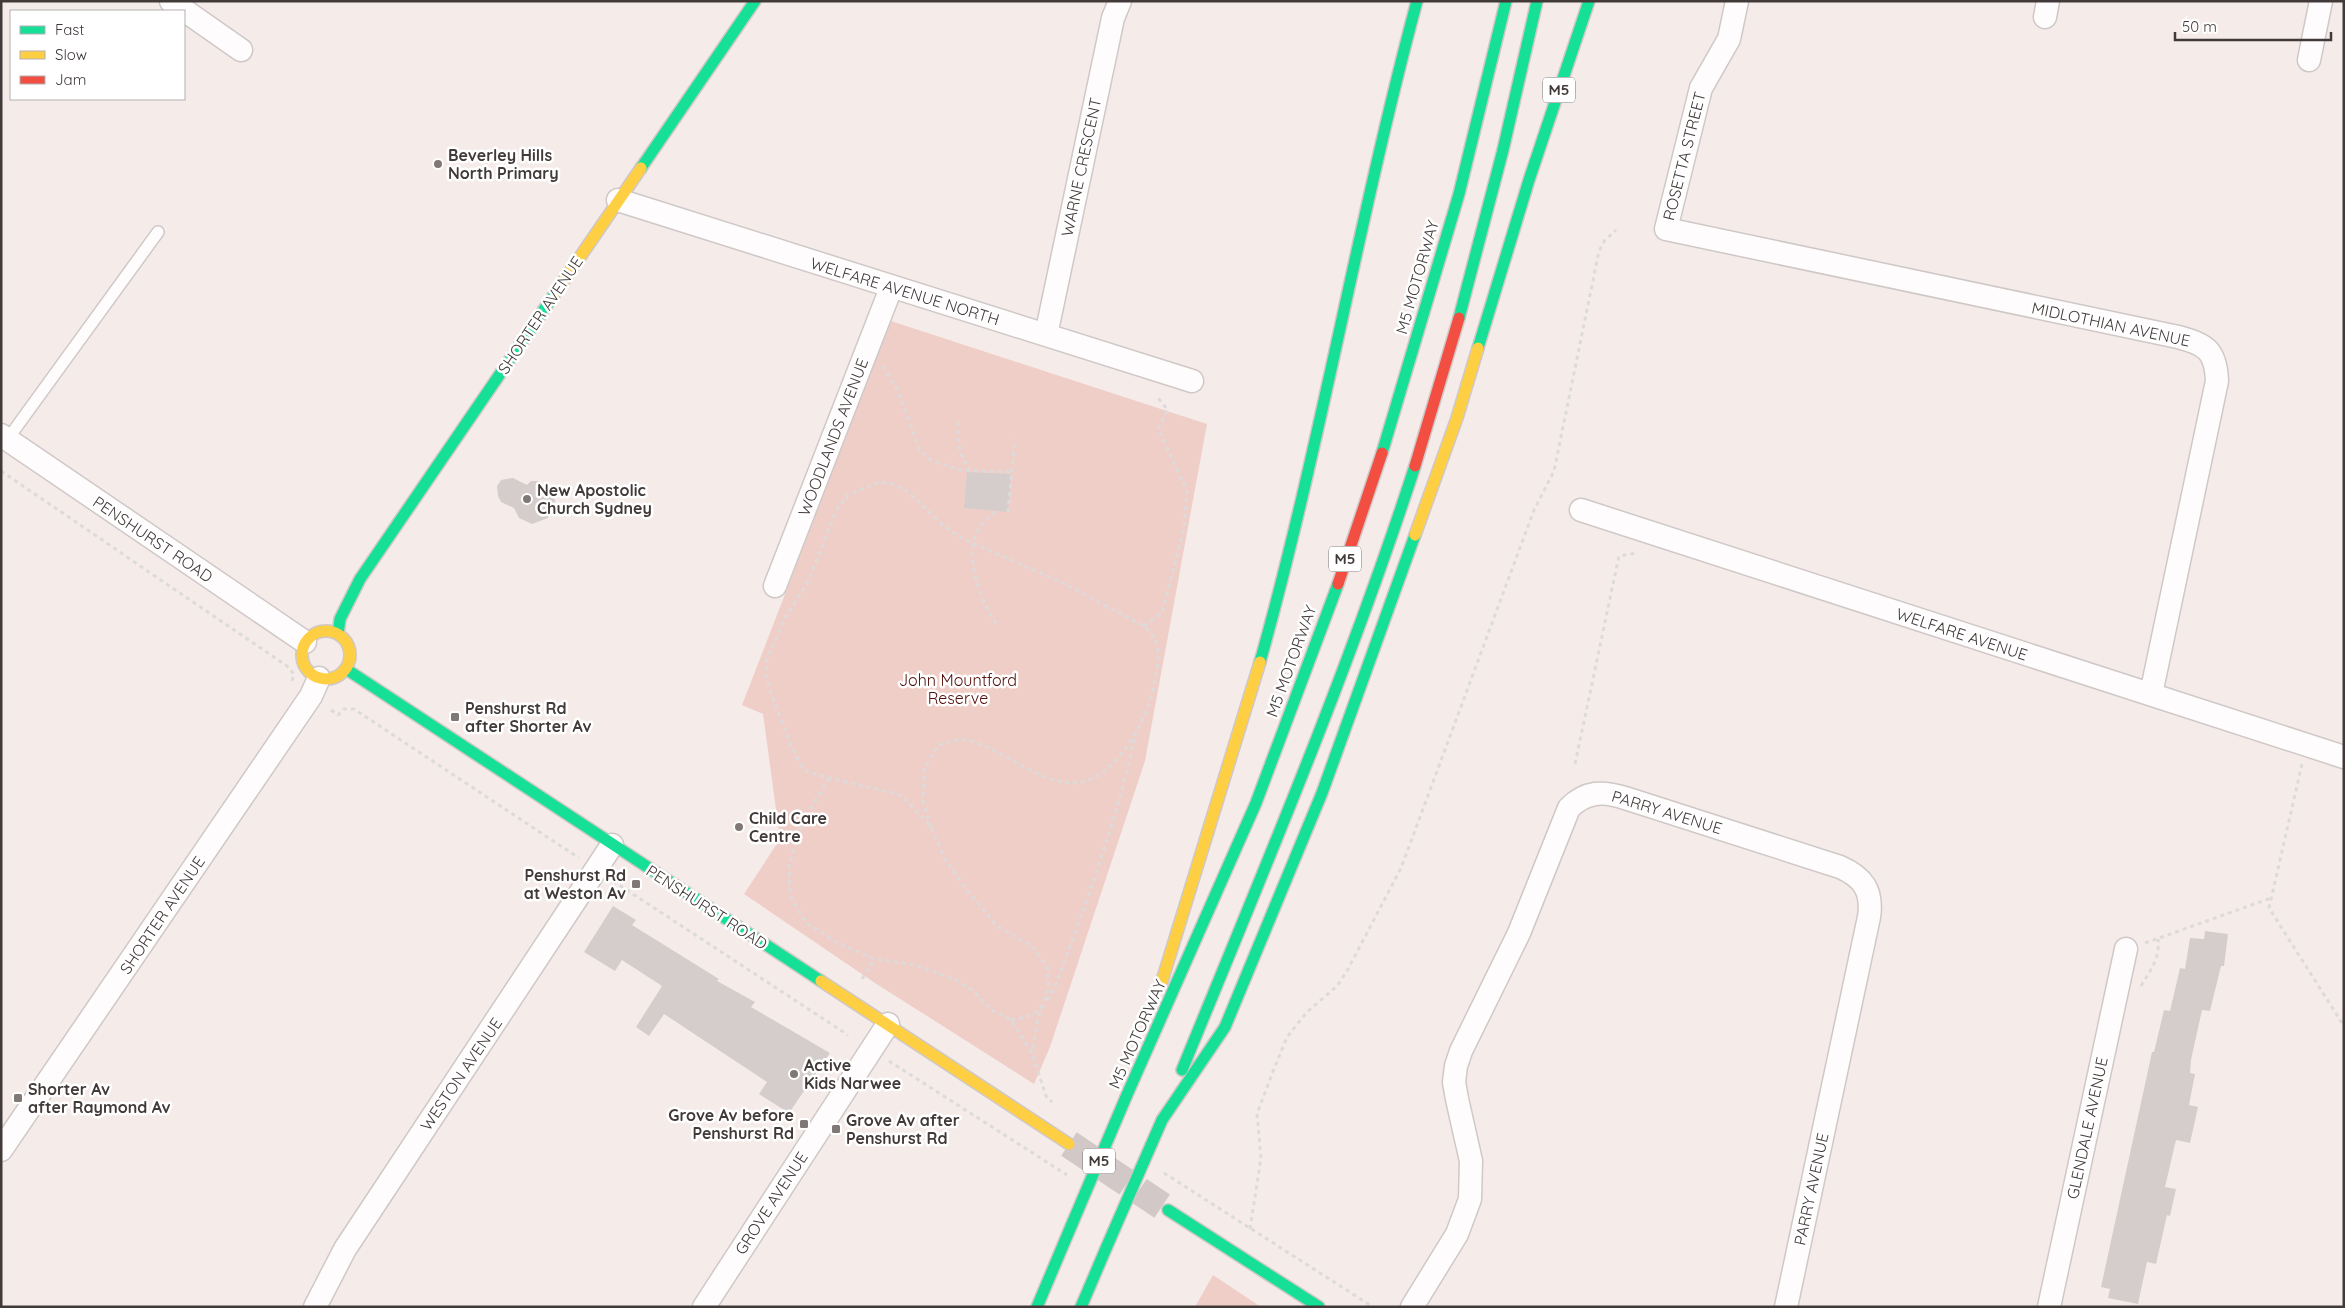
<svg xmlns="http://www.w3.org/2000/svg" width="2345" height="1308" viewBox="0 0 2345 1308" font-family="Quicksand,sans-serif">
	<rect width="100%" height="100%" fill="#f5ecea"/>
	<path fill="#f0cec8" d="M891,321L1207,424L1145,761L1050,1047L1034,1084L875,983L744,894L780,839L763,714L742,705Z
		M1213,1275L1261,1307H1195Z"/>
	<path fill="#d5cdcc" d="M967,472L1011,474L1008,512L964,508Z
		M513,478L527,485L531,481H538L548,488L554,494L555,503L548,518L532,524L519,518L514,508L501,502L498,496L497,486L501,480Z
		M613,906L636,920L632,925L719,979L717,981L755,1002L751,1007L830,1053L789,1113L759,1094L767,1082L664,1014L649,1036L636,1027L662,986L622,960L615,971L584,952Z
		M2205,931L2228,934L2224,966H2221L2210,1011L2202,1010L2191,1060L2190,1073L2195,1074L2189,1105L2198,1107L2190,1143L2176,1140L2165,1187L2176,1189L2170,1216L2167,1215L2156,1264L2147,1262L2138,1304L2108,1298L2110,1289L2101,1287L2152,1052H2154L2164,1010L2170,1011L2180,968L2185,969L2190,938L2204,939Z"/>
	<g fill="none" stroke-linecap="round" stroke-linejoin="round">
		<path stroke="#d1c8c7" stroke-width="28" stroke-dasharray="28 14" stroke-linecap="butt" d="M1069,1144L1168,1210"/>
		<defs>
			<path id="lane" d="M7,440L158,232"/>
			<path id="street" d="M171,1L241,50
				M1737,1L1729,39L1701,88L1666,229L2178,337C2206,344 2216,351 2217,381L2151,694
				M2045,17L2048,1
				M2309,60L2321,1
				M618,200L1192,381
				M1046,335L1113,18L1120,1
				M1,435L305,642
				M1581,510L2344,757
				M775,586L891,288
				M1,1150L311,696L319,678
				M315,1307L345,1249L612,845
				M704,1307L888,1024
				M1412,1307L1457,1234L1470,1199L1471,1161L1457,1099L1454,1082L1456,1066L1461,1051L1519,933L1569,808C1586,791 1603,791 1625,798L1840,867C1863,877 1873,891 1869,917L1786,1307
				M2049,1307L2126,949"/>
			<path id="fast" d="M641,168L755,1
				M1459,318L1503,150L1537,1
				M1478,348L1529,180L1589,1
				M1382,453L1459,194L1506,1
				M338,634L340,619L360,579L556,292
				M1260,662C1321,444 1358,220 1417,1
				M346,669L821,981
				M1182,1070C1264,870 1348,672 1415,466
				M1126,1097L1256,803L1338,584
				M1162,1120L1225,1027L1322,793L1415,535
				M1168,1210L1319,1307
				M1037,1307L1072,1224
				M1081,1307L1107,1246"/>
			<path id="slow" d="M556,292L641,168
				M1415,535L1457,418L1478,348
				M302 655a24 24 0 1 1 48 0a24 24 0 1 1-48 0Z
				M821,981L1069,1144
				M1162,981L1260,662"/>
			<path id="jam" d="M1415,466L1459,318
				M1338,584L1382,453"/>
		</defs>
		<use href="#lane" stroke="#cfc8c7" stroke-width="14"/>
		<use href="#street" stroke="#cfc8c7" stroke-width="25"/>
		<use href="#fast" stroke="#cfc8c7" stroke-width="14"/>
		<use href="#slow" stroke="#cfc8c7" stroke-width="14"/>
		<use href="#jam" stroke="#cfc8c7" stroke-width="14"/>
		<path stroke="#dddada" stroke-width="3" stroke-dasharray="4 4" stroke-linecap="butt" d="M883,366L898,391L920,451L933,461L960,470L1012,472
			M959,422C956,439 959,455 970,469
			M1,471L287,666L294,674L292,681
			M1008,512L1015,439
			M996,623C981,604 965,556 976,534C981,524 988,517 997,511
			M1144,626L1162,613L1184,528L1187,491L1158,428L1168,410L1158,398
			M331,710L338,715L344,709H354L579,858
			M1575,764L1619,556L1638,553
			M2302,764L2269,908L2344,1026
			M829,778L802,823L789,865L790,896L806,923L842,945L875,959L915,965L954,979L972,990L992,1010L1011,1020L1032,1053L1046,1096L1052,1102
			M931,827L923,802L924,769L938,745C946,743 960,738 968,740C1021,755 1070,818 1119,756C1136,736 1149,711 1154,685C1159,662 1163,643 1144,626L1063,583L961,538L943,525L907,491L893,484L879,482L848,495L836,511L808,582L785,618L767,659L766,676L770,690L791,746L801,765L808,772L829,778L898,794L908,802L931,827L945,859L966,889L997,926L1032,946L1047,966L1049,987L1037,1023L1032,1053
			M613,881L848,1035
			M2145,943L2271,898
			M862,979L875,959
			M2141,986C2151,969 2160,959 2158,939
			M1047,1000L1054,989C1086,905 1116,821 1136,734
			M1011,1020C1024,1018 1034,1016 1043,1005
			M889,1061L1067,1175
			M1164,1173L1373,1307
			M1250,1229L1261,1158L1257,1114L1272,1074L1287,1037L1307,1012L1337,986L1347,971L1401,868L1534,510L1554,471L1599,251L1605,240L1616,230"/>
		<use href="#lane" stroke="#fefcfc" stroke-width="11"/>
		<use href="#street" stroke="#fefcfc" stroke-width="22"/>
		<use href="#fast" stroke="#16e098" stroke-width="11"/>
		<use href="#slow" stroke="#ffcf43" stroke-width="11"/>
		<use href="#jam" stroke="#f24e42" stroke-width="11"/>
		<defs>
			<path id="fast-bridge" d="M1072,1224L1126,1097
				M1107,1246L1162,1120"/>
		</defs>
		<use href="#fast-bridge" stroke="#cfc8c7" stroke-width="14" stroke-linecap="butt"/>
		<use href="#fast-bridge" stroke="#16e098" stroke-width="11"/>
	</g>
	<g fill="#807877" stroke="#fff" stroke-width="2">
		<circle cx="438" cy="164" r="5"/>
		<circle cx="527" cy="499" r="5"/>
		<rect x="450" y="712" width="10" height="10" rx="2.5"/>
		<circle cx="739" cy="827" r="5"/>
		<rect x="631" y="879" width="10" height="10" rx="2.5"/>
		<circle cx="794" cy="1074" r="5"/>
		<rect x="13" y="1093" width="10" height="10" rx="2.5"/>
		<rect x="799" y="1119" width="10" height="10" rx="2.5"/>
		<rect x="831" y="1124" width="10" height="10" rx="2.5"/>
	</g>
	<g text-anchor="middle" stroke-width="5" stroke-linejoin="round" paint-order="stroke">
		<g fill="#fff" stroke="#7a7574" stroke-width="1">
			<rect x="1543" y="77.5" width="32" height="25" rx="4"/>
			<rect x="1329" y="546.5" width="32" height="25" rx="4"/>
			<rect x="1083" y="1148.5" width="32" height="25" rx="4"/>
		</g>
		<g font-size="15" font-weight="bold" fill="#413a39">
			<text x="1559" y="95">M5</text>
			<text x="1345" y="564">M5</text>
			<text x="1099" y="1166">M5</text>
		</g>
		<g font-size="16" font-weight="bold" fill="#413a39" stroke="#fff" text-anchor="start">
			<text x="448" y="161">Beverley Hills<tspan x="448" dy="18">North Primary</tspan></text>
			<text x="537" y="496">New Apostolic<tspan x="537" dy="18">Church Sydney</tspan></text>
			<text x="465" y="714">Penshurst Rd<tspan x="465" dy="18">after Shorter Av</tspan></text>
			<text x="749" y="824">Child Care<tspan x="749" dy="18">Centre</tspan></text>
			<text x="626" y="881" text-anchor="end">Penshurst Rd<tspan x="626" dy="18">at Weston Av</tspan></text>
			<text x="804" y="1071">Active<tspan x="804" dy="18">Kids Narwee</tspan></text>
			<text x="28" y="1095">Shorter Av<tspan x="28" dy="18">after Raymond Av</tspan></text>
			<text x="794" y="1121" text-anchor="end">Grove Av before<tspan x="794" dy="18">Penshurst Rd</tspan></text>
			<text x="846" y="1126">Grove Av after<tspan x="846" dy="18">Penshurst Rd</tspan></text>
		</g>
		<g font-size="16" fill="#413a39" stroke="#fff">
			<text transform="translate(1684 156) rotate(-76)" y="6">ROSETTA STREET</text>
			<text transform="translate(1081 167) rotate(-78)" y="6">WARNE CRESCENT</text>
			<text transform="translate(1417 277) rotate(-74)" y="6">M5 MOTORWAY</text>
			<text transform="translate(905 291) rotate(17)" y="6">WELFARE AVENUE NORTH</text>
			<text transform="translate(540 315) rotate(-56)" y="6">SHORTER AVENUE</text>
			<text transform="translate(2111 324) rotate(12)" y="6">MIDLOTHIAN AVENUE</text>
			<text transform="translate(833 437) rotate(-69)" y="6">WOODLANDS AVENUE</text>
			<text transform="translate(153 539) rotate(34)" y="6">PENSHURST ROAD</text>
			<text transform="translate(1962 634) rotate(18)" y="6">WELFARE AVENUE</text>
			<text transform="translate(1291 661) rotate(-70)" y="6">M5 MOTORWAY</text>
			<text transform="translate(1667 812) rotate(17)" y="6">PARRY AVENUE</text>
			<text transform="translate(707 907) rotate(33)" y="6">PENSHURST ROAD</text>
			<text transform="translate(162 915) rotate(-56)" y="6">SHORTER AVENUE</text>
			<text transform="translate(1137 1034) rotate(-66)" y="6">M5 MOTORWAY</text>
			<text transform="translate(461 1074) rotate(-56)" y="6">WESTON AVENUE</text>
			<text transform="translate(2087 1128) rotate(-78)" y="6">GLENDALE AVENUE</text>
			<text transform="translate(1811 1189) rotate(-78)" y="6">PARRY AVENUE</text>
			<text transform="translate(771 1203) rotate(-57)" y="6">GROVE AVENUE</text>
		</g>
		<g font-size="16" fill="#520e09" stroke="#fff">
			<text x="958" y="686">John Mountford<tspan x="958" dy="18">Reserve</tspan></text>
		</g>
	</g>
	<rect width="2345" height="1308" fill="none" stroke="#413a39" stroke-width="5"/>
	<rect x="10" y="10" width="175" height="90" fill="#ffffff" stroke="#b3b0b0"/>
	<rect x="20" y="26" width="25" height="8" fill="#16e098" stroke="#b3b0b0"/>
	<text x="55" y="35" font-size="15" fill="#413a39">Fast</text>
	<rect x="20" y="51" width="25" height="8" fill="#ffcf43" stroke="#b3b0b0"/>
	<text x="55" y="60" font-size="15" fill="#413a39">Slow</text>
	<rect x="20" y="76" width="25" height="8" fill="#f24e42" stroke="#b3b0b0"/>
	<text x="55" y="85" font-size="15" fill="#413a39">Jam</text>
	<path d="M2175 32v8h156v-8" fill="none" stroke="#413a39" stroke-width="2.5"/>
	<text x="2182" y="32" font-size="15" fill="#413a39" stroke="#ffffff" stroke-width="4" paint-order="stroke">50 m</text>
</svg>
